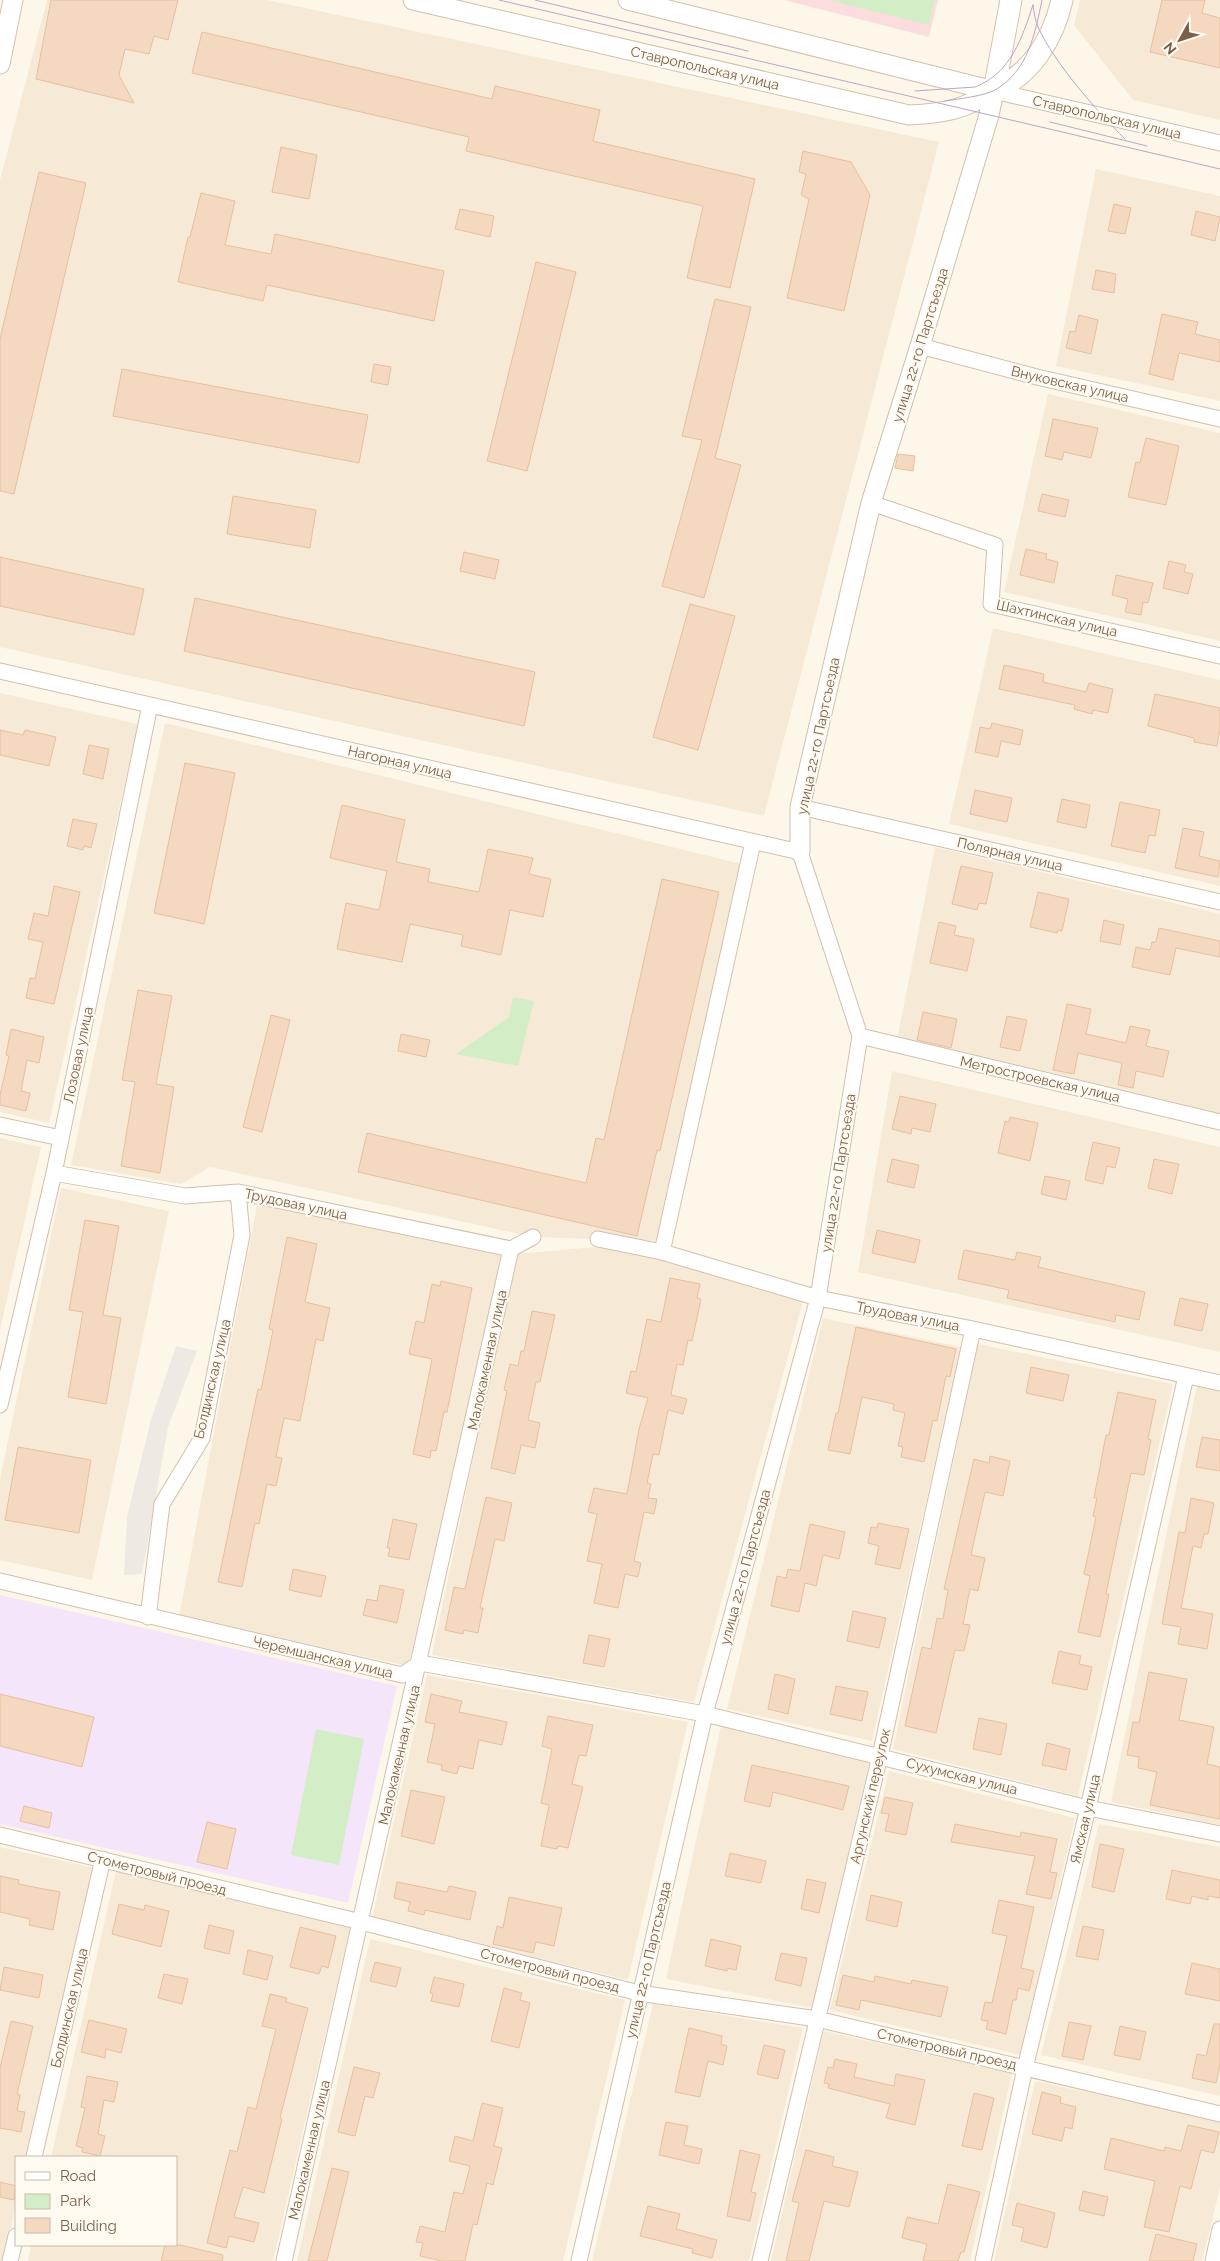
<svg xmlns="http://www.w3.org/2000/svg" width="1220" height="2261" viewBox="0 0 1220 2261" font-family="Raleway,sans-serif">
	<rect width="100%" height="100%" fill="#fdf7e9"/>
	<path fill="#f6ead7" d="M47,0H267L939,142L764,816L0,647V180Z
		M1080,0H1220V120L1133,100L1074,25Z
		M1096,169L1220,196V401L1056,366Z
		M1048,394L1220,433V641L1004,592Z
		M993,628L1220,680V886L949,824Z
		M0,693L138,724L49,1123L0,1112Z
		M165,723L754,867L664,1241L533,1237L210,1167L181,1184L71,1165Z
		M935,847L1220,914V1114L897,1040Z
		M892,1071L1220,1147V1352L858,1272Z
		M0,1138L41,1147L0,1330Z
		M61,1188L169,1211L92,1580L0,1560V1479Z
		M258,1200L506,1253L408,1666L179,1617Z
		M628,1244L805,1294L694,1702L432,1655L516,1254Z
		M823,1318L961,1347L872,1741L727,1709Z
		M978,1344L1173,1384L1078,1796L893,1749Z
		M1197,1386L1220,1391V1825L1111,1802Z
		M427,1675L688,1722L628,1980L372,1918Z
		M721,1726L870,1760L813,2008L666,1979Z
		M889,1771L1075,1818L1020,2055L830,2010Z
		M1099,1824L1220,1847V2096L1041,2055Z
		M0,1847L95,1868L27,2157H16V2204L3,2261H0Z
		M116,1871L350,1928L273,2261H28L31,2245H176V2157H51Z
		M370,1939L625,2000L563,2261H297Z
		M653,2004L803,2028L749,2261H592Z
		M824,2031L1012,2073L970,2261H771Z
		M1035,2081L1220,2121V2188L1202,2261H994Z"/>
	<path fill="#eee9e2" d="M176,1346L197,1351L168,1427L142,1574L124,1575L127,1517L151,1420Z"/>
	<path fill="#f4e5fa" d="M0,1595L397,1686L348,1903L0,1824Z"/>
	<path fill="#fcdcdd" d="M784,0H938L929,37Z"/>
	<path fill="#d3edc6" d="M828,0H935L929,25Z
		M513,997L534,1001L518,1066L456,1054L509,1017Z
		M316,1729L364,1739L339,1865L291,1855Z"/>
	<path fill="#f4d8bf" stroke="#e8c09f" d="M51,0H178L168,40L154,36L149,54L125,49L119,75L134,103L36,79Z
		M1162,0H1205L1202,13L1220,18V68L1150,52Z
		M202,32L492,99L495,86L600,110L593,141L755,179L730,288L687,278L703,206L466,151L469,137L192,73Z
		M281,147L317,155L309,199L272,192Z
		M803,151L851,162L870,195L844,311L787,298L809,199L801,195L806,174L799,172Z
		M39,172L86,183L14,494L0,491V339Z
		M201,193L235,201L225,245L271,254L275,234L444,271L434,321L267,285L263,301L178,282L188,237H190Z
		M1114,204L1131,208L1125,234L1108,231Z
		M460,209L494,216L490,237L455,229Z
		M1196,211L1220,217L1215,241L1191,235Z
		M536,262L576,272L527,471L487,461Z
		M1096,270L1116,274L1114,293L1092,289Z
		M715,299L751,307L715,458L741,465L704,598L662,586L702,440L682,436Z
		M1162,314L1198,322L1195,334L1220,340V362L1179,353L1173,380L1149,374Z
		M1079,315L1098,320L1091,354L1066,348L1070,331L1075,332Z
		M374,364L391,367L388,385L371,382Z
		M122,369L368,415L359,463L113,416Z
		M1053,419L1098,428L1091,458L1064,452L1062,460L1045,456Z
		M1146,438L1179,446L1166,505L1128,497L1136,462L1140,463Z
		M898,454L915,456L913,471L895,468Z
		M1042,494L1069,500L1065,517L1038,511Z
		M233,496L316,510L310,548L227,534Z
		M1026,549L1047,554L1046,559L1058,562L1054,583L1020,575Z
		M464,552L499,560L495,579L460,571Z
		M0,557L144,589L134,635L0,606Z
		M1169,561L1186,565L1184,572L1193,574L1188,594L1163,588Z
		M1116,575L1153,583L1148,603L1143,602L1141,615L1125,612L1128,599L1112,595Z
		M195,598L535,672L524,726L184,651Z
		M690,604L735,616L698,750L653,737Z
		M1004,665L1044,674L1043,682L1086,692L1089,683L1113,689L1108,713L1093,710L1092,714L1074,709L1075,705L999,689Z
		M1155,694L1220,708V730L1217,746L1194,742V738L1148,726Z
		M992,723L1023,730L1020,745L1001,741L998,757L975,752L980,727L990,729Z
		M0,730L23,735L25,730L56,737L49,766L0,755Z
		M89,745L109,749L103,779L83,774Z
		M185,763L235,773L204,924L154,913Z
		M975,790L1012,798L1007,822L970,814Z
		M1062,799L1090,805L1086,828L1057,822Z
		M1120,802L1160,810L1155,836L1149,835L1145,853L1111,846Z
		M342,805L405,820L396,862L430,869L428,882L479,892L488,849L533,858L529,874L551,879L543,917L510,910L501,955L461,946L463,935L410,924L402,962L337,949L346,903L379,910L387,871L330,858Z
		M73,819L97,824L91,848L84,846L83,850L67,846Z
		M1183,828L1204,832L1199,856L1220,861L1218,877L1175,868Z
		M961,866L993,873L986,904L979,903L977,910L952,904Z
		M662,879L719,892L660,1151L657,1150L637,1236L358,1172L367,1133L586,1183L596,1138L604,1140Z
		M54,886L80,892L54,1004L26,998L30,978L35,979L43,942L28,939L34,913L48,916Z
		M1038,892L1069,899L1062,931L1058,930L1057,933L1030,927Z
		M1104,920L1124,925L1120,945L1100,941Z
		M939,922L956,926L954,935L974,939L967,971L930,963Z
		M1159,928L1220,941V957L1176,948L1170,975L1132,967L1136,947L1150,950L1152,942H1156Z
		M138,990L172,996L156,1084L174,1087L160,1173L121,1166L135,1082L122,1080Z
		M1067,1004L1091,1009L1086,1034L1126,1043L1130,1026L1150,1030L1146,1046L1169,1051L1163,1077L1136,1071L1133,1088L1118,1085L1122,1063L1078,1053L1074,1074L1053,1070Z
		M923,1012L957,1019L951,1048L917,1040Z
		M271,1015L290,1020L262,1132L243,1127Z
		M1007,1016L1027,1020L1020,1051L1000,1047Z
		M11,1029L44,1037L39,1063L27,1060L21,1091L30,1093L26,1111L0,1105V1095L9,1056L6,1055Z
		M401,1034L430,1040L426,1057L398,1051Z
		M900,1096L936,1104L930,1132L912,1128L911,1134L892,1129Z
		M1010,1117L1038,1123L1030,1161L998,1153L1005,1121L1009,1122Z
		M1093,1142L1120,1148L1115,1168L1107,1166L1103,1184L1085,1180Z
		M892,1159L919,1165L914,1188L887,1182Z
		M1154,1159L1179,1164L1172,1194L1148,1188Z
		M1045,1176L1070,1181L1066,1200L1041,1194Z
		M85,1220L119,1226L103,1315L121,1318L106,1404L68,1397L83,1312L69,1310Z
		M877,1230L920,1240L915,1263L872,1253Z
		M287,1237L317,1244L305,1302L330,1308L323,1341L316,1339L300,1421L284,1418L276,1457L282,1458L276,1486L267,1484L259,1524L255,1523L242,1587L218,1582L258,1389L261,1390L273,1330L269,1329Z
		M964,1250L1015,1260L1017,1252L1041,1257L1038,1267L1145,1292L1139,1320L1116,1315L1115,1322L1007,1298L1009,1290L958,1279Z
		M670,1278L700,1284L697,1298L701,1299L692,1341L688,1340L683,1365L677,1364L671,1395L687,1399L683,1414L668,1410L659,1455L653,1454L647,1483L651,1484L648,1498L657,1499L654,1514L644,1512L634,1561L641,1563L638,1577L625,1574L618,1608L594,1603L602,1564L587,1561L597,1514L588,1512L594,1488L627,1494L639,1429L648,1398L626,1393L631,1371L636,1372L647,1319L661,1322Z
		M441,1281L472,1288L447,1412H444L436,1451L431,1450L430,1458L413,1454L432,1359L409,1354L416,1321L424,1323L432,1284L440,1286Z
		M1180,1298L1208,1304L1202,1331L1174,1325Z
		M532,1311L555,1315L540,1382H536L528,1420L540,1423L535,1448L521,1445L515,1474L491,1468L507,1391L504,1390L510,1364L518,1366L521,1351H524Z
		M856,1327L956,1349L950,1377L946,1376L937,1421L933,1420L924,1462L901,1457L903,1447L898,1446L905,1413L893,1410L894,1404L862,1397L850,1454L828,1450L836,1413H838Z
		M1031,1367L1069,1375L1063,1401L1026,1393Z
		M1118,1392L1156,1400L1148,1439L1151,1440L1144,1475L1131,1473L1106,1594H1109L1100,1637L1078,1632L1090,1576L1084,1574L1096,1517L1093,1516L1097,1498H1094L1106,1435H1109Z
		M1202,1437L1220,1440V1471L1196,1467Z
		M18,1447L91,1460L79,1533L5,1520Z
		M990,1456L1010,1461L1003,1496L985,1492L971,1555L985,1558L978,1591L970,1589L963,1624L970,1625L964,1651L955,1650L936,1733L905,1726L922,1647L931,1649L937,1618L943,1619L948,1590L944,1589L974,1459L989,1463Z
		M486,1497L512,1503L504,1541L495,1539L480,1608H483L478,1633L464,1630L463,1634L445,1630L454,1587L465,1589Z
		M1191,1498L1214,1503L1208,1534H1204L1201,1548L1193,1546L1181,1608L1213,1614L1207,1649L1178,1644L1181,1627L1162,1624L1179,1532L1185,1533Z
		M393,1519L417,1524L409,1560L388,1556L390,1548H387Z
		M878,1523L909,1529L900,1569L875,1564L879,1546L868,1543L871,1527L877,1528Z
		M810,1524L845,1532L839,1559L823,1555L816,1586L805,1583L799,1612L771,1606L777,1576L786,1578L788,1569L800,1571Z
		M293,1569L326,1576L321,1597L289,1590Z
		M380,1585L404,1590L397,1623L363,1615L367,1599L377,1601Z
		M853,1611L886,1618L879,1648L847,1641Z
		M589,1635L610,1639L604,1667L583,1663Z
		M1059,1651L1081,1656L1079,1664L1092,1667L1087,1690L1052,1683Z
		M1149,1672L1187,1679L1179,1720L1214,1727L1207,1764L1220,1767V1819L1150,1805L1157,1772L1138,1768L1139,1757L1127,1755L1133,1722L1139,1723Z
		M775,1674L795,1679L788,1714L768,1709Z
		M836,1686L868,1692L862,1721L830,1714Z
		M0,1694L94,1717L82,1767L0,1746Z
		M431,1694L462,1701L459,1712L507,1722L502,1745L479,1740L473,1769L459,1766L457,1774L441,1770L442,1765L427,1762L435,1724L425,1722Z
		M548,1716L593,1725L586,1756L579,1755L572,1784L583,1787L568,1848L558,1846L557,1849L541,1846L549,1805L541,1803L552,1749L542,1746Z
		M979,1718L1007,1724L1001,1755L973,1749Z
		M1047,1743L1070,1749L1066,1770L1042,1765Z
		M752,1765L849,1786L843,1810L773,1792L770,1807L744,1801Z
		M411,1790L445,1797L434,1844L401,1836Z
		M885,1797L913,1803L906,1835L885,1831L889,1814L881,1813Z
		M24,1806L52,1813L49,1828L20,1821Z
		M207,1822L236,1829L227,1869L197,1862Z
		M955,1824L1020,1837L1021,1832L1057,1839L1050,1872L1057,1873L1051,1899L1026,1894L1035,1856L951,1842Z
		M1100,1844L1124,1849L1114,1892L1092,1887Z
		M730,1853L766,1861L761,1883L725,1876Z
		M1172,1870L1220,1880V1898L1208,1896V1900L1192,1896L1190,1904L1166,1899Z
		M0,1876L19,1880L18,1884L60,1892L53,1930L29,1925L30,1919L0,1912Z
		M807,1879L826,1883L819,1913L801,1909Z
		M397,1882L447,1892L449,1886L476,1892L470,1920L425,1910L424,1915L408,1911L410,1902L394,1898Z
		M871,1895L902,1902L897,1927L866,1920Z
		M509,1897L562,1908L554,1946L536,1942L533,1953L493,1944L497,1926L503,1928Z
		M999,1900L1034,1907L1021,1968L1034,1971L1029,1991L1018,1988L1016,2000H1013L1006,2034L986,2029L988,2021L981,2020L985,2002L992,2003L1007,1936L992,1933Z
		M119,1904L144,1910L145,1905L169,1911L161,1947L112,1934Z
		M209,1925L234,1931L229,1954L204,1948Z
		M1083,1926L1104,1930L1098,1960L1076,1956Z
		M300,1927L336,1936L328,1968L322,1966L319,1974L290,1967Z
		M711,1939L741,1946L736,1970L727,1968V1971L705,1966Z
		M248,1950L273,1956L267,1980L243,1974Z
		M781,1953L807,1958L801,1986L775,1980Z
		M375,1962L401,1968L396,1987L370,1981Z
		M1192,1963L1220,1969V2001L1185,1994Z
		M4,1967L43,1975L39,1998L0,1990Z
		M164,1974L188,1979L182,2004L158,1998Z
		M843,1975L874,1982L875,1976L911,1984L912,1980L948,1987L941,2017L861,2000L859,2010L836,2005Z
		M434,1977L464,1984L459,2007L431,2001L433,1994L430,1993Z
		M504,1988L522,1993L520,2000L530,2003L519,2048L491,2041Z
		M270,1994L287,1998L286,2002L308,2008L280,2118L282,2119L264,2193L243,2187L234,2217L259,2223L254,2242L229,2236L226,2248L207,2243L230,2150L237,2152L248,2107L256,2109L276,2029L262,2026Z
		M89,2020L127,2029L121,2053L106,2049L105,2058L81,2052Z
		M11,2021L33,2026L17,2094L20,2095L17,2111L25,2112L21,2132L0,2128V2068Z
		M1069,2022L1091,2026L1083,2060L1062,2056Z
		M1214,2024H1220V2065L1216,2083L1192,2078L1197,2054L1206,2056Z
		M1120,2026L1146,2032L1140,2060L1114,2055Z
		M689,2028L722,2036L721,2044L727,2046L723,2065L708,2061L700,2097L675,2092Z
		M764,2045L785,2050L778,2079L757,2074Z
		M835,2059L857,2064L854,2077L894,2086L896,2074L925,2080L915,2125L886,2118L890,2104L828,2088L829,2084L824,2083L828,2067L833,2068Z
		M354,2067L380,2073L373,2098L365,2096L355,2136L338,2132Z
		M87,2076L118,2082L114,2102L104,2100L98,2134L105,2136L100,2156L82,2152L83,2148L76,2146L85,2108L81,2107Z
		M1042,2092L1061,2097L1060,2103L1076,2107L1072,2129L1065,2127L1062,2141L1032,2134Z
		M974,2093L994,2098L982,2150L962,2146Z
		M482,2103L503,2108L494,2146L502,2148L493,2185L487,2183L477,2225L473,2224L465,2261H442L420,2256L423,2243L416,2242L420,2226L445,2232L454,2192L463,2194L470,2166L449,2161L455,2136L473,2141Z
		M666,2122L688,2126L684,2145L702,2149L699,2164L659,2155Z
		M1188,2125L1219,2132L1214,2153L1201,2150L1191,2189L1180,2186L1169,2232L1144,2227L1155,2181L1104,2169L1111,2138L1164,2151L1165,2147L1181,2151Z
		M740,2150L760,2155L751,2192L756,2193L750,2221L727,2216Z
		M806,2150L834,2157L832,2166L858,2172L849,2207L824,2201L809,2261H786L799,2203L792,2201Z
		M332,2168L349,2172L327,2261H308Z
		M0,2182L16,2186L14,2200L0,2197Z
		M948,2184L980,2192L964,2252H961L958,2261H923L927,2244L902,2238L907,2217L938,2224Z
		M1083,2191L1108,2197L1104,2216L1079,2210Z
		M1017,2203L1055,2213L1047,2248L1021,2241L1024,2228L1012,2225Z
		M648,2206L680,2214L676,2229L717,2240L712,2258L692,2253L693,2249L640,2236Z
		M1156,2234L1197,2244L1193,2261H1149Z
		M165,2245H180L223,2255L222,2261H161Z"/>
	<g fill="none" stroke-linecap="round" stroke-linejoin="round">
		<defs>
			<path id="minor" d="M994,91L1220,143
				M920,346L1037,377L1220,419
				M871,503L995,545L991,604L1220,656
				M0,671L800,852L860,1036L818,1298L705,1714L579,2261
				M800,807L1220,902
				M860,1036L1220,1122
				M0,1125L61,1138
				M54,1173L185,1196L238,1192L511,1249L533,1237
				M598,1239L662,1252L818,1298L973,1329L1220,1383
				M662,1252L753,842
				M0,1405L54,1173L150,705
				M0,1581L402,1675L420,1663L705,1714L1088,1808L1220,1834
				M148,1617L162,1504L202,1438L242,1235L238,1192
				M0,1835L361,1922L639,1993L817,2019L1220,2114
				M34,2157L103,1859
				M10,2261L16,2236
				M284,2261L511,1249
				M760,2261L880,1756L973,1329
				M983,2261L1025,2068L1088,1808L1186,1376
				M1213,2261L1220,2229"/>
			<path id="tertiary" d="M413,0L909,115C946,113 962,110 994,91
				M628,0L994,91
				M0,64L13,0
				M800,852V807L871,503L920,346L989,115L994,91"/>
			<path id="secondary" d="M994,91C1031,74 1053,40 1062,0
				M994,91L1011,0"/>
		</defs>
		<use href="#minor" stroke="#d1c0ad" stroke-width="17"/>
		<use href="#tertiary" stroke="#d1c0ad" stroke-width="21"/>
		<use href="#secondary" stroke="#d7c2ad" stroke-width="23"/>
		<use href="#minor" stroke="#fff" stroke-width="15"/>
		<use href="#tertiary" stroke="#fff" stroke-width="19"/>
		<use href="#secondary" stroke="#fff" stroke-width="21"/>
		<path stroke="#bba5c9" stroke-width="1" d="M499,0L1220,169
			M535,0L748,51
			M1033,5C1034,12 1035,20 1038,27C1055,64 1096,110 1125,139
			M915,91L975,87C1011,73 1022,38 1033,5
			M945,101C958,99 984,96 995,90C1028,71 1035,34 1042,0
			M1050,122L1147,146"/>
	</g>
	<g text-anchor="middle" stroke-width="4" stroke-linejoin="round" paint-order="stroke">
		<g font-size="14" fill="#7a5f4a" stroke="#fffaf0">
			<text transform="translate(705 68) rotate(13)" y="5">Ставропольская улица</text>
			<text transform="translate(1107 117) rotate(13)" y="5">Ставропольская улица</text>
			<text transform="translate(920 345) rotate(-73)" y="5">улица 22-го Партсъезда</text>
			<text transform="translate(1070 384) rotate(13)" y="5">Внуковская улица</text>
			<text transform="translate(1057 618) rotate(13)" y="5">Шахтинская улица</text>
			<text transform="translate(818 736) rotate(-78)" y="5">улица 22-го Партсъезда</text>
			<text transform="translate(400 762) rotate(13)" y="5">Нагорная улица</text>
			<text transform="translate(1010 854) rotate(13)" y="5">Полярная улица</text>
			<text transform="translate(78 1055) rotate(-78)" y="5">Лозовая улица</text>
			<text transform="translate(1040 1079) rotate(13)" y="5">Метростроевская улица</text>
			<text transform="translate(838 1173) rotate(-81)" y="5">улица 22-го Партсъезда</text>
			<text transform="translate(296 1204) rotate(12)" y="5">Трудовая улица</text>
			<text transform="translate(908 1316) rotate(11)" y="5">Трудовая улица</text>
			<text transform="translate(487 1360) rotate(-78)" y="5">Малокаменная улица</text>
			<text transform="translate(212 1379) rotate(-77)" y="5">Болдинская улица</text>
			<text transform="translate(745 1567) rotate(-75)" y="5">улица 22-го Партсъезда</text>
			<text transform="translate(323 1657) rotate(13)" y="5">Черемшанская улица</text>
			<text transform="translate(399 1755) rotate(-77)" y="5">Малокаменная улица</text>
			<text transform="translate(962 1776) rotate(14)" y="5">Сухумская улица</text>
			<text transform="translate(870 1796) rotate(-77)" y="5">Аргунский переулок</text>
			<text transform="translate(1085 1819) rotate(-77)" y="5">Ямская улица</text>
			<text transform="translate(157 1873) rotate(14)" y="5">Стометровый проезд</text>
			<text transform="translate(648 1960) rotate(-77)" y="5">улица 22-го Партсъезда</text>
			<text transform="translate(550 1970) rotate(14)" y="5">Стометровый проезд</text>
			<text transform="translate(69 2008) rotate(-77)" y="5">Болдинская улица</text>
			<text transform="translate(947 2049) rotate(13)" y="5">Стометровый проезд</text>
			<text transform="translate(309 2150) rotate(-77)" y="5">Малокаменная улица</text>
		</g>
	</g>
	<rect x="15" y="2156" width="162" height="90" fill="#fffaf0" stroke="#cabcae"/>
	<rect x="25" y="2172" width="25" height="8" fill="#ffffff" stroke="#cabcae"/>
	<text x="60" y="2181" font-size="15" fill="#7a5f4a">Road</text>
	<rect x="25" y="2194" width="25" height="15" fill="#d3edc6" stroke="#cabcae"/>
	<text x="60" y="2206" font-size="15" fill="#7a5f4a">Park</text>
	<rect x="25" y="2218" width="25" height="15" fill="#f4d8bf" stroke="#cabcae"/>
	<text x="60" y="2231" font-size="15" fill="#7a5f4a">Building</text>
	<g transform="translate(1180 40) rotate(230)" stroke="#fffaf0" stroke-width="4" paint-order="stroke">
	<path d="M0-4L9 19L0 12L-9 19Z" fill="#7a5f4a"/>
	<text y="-8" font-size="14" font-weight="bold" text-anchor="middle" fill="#7a5f4a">N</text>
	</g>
</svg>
